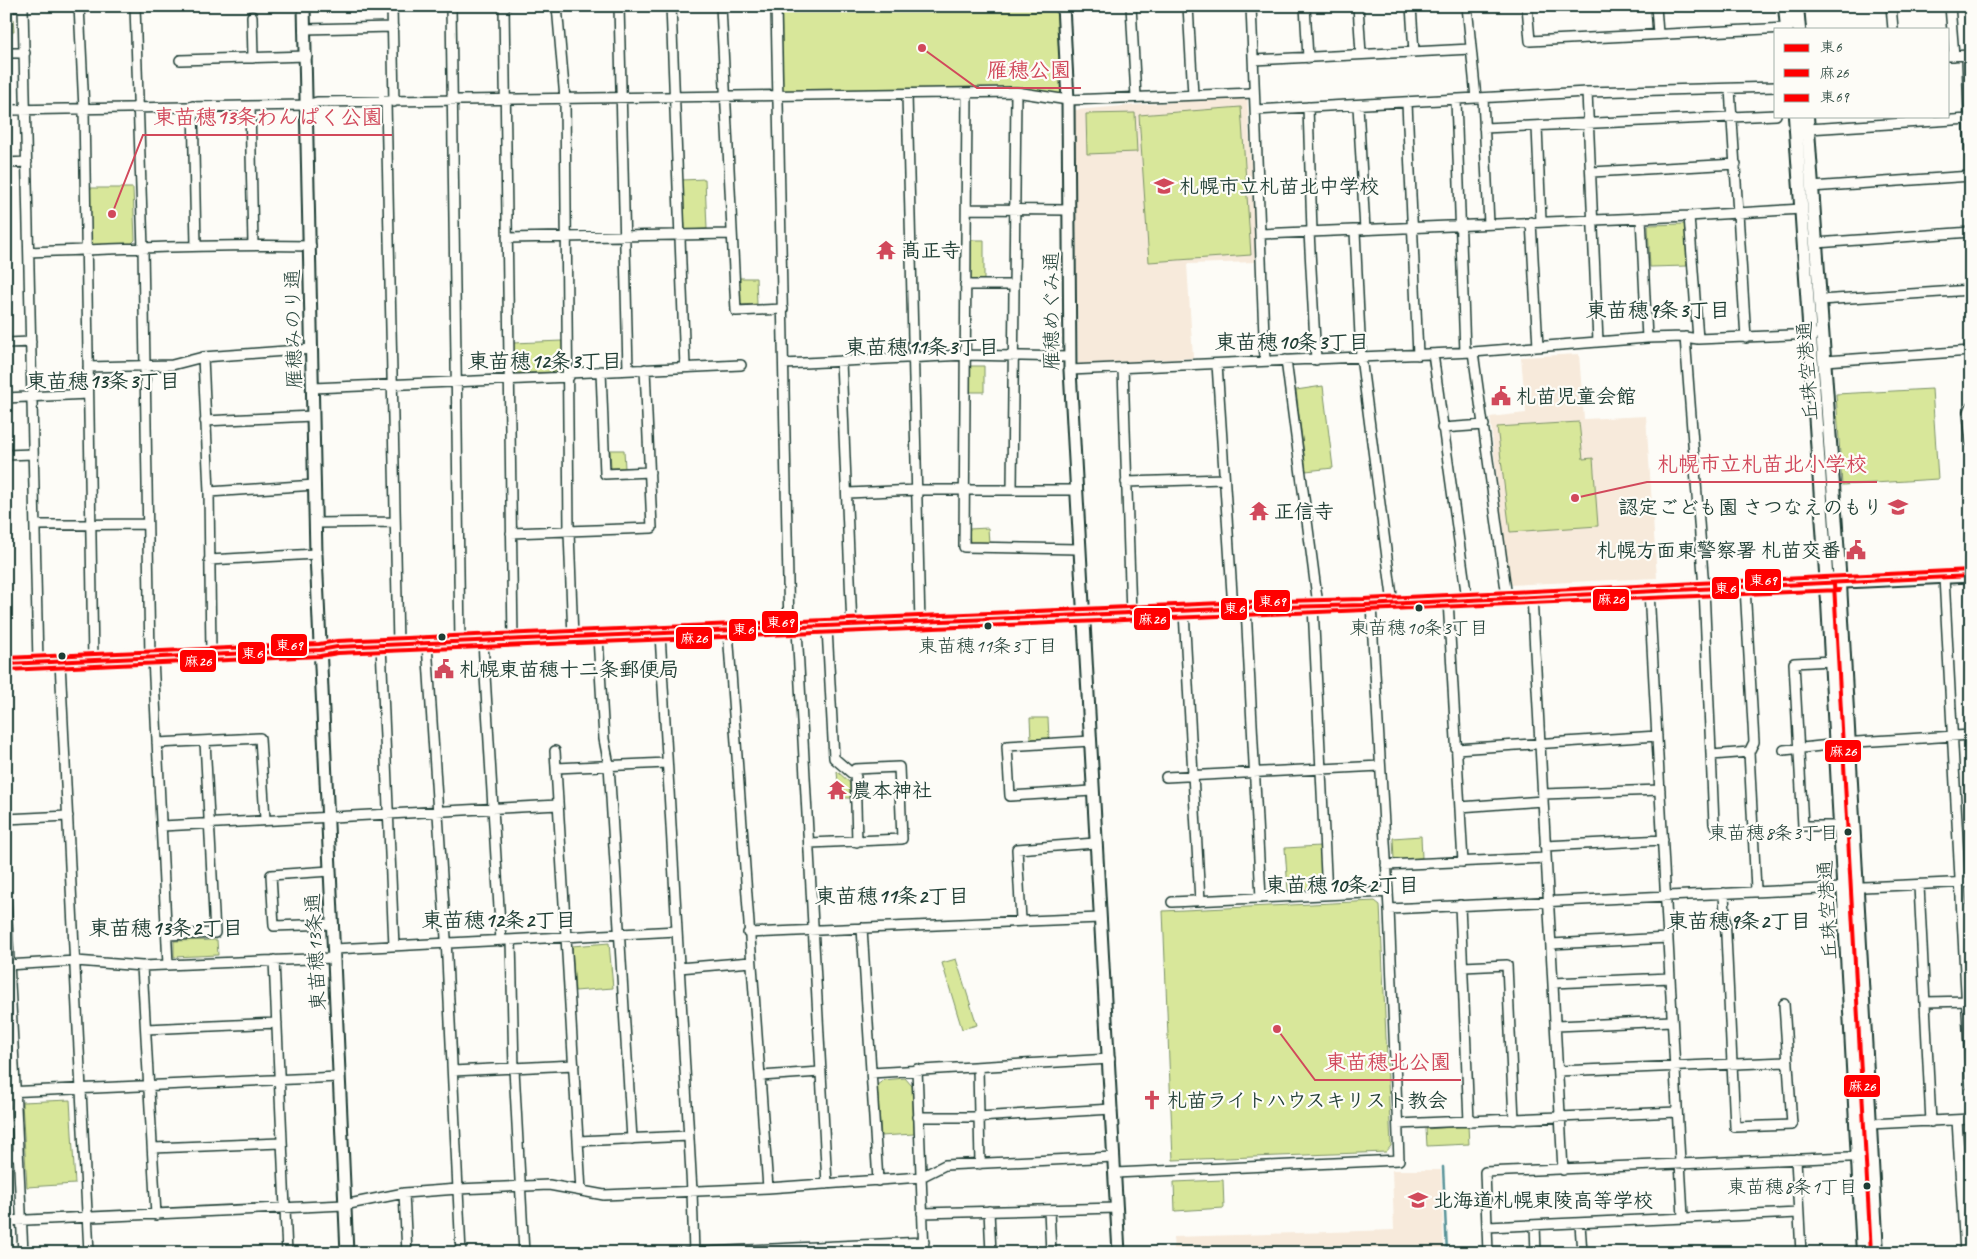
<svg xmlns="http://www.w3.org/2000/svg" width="1977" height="1259" viewBox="0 0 1977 1259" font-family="Caveat,'Klee One',sans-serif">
	<rect width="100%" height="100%" fill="#fdfcf7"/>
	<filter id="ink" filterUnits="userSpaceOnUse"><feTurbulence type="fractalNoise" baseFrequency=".02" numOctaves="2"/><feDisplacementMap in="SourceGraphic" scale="10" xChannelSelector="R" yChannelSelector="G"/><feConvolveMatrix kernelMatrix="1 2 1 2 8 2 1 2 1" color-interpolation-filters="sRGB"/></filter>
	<g filter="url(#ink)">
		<path fill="#f7eadb" d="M1247,96L1257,262L1187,264L1193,358L1078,364L1075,110Z
			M1579,354L1584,419L1646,416L1657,578L1509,585L1490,417L1526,413L1521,357Z
			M1392,1170H1441L1444,1253H1174L1173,1237L1394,1230Z"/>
		<path fill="#d8e79a" stroke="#7c9267" d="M780,6H1061L1066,100L1016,89L782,92Z
			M6,14H9L13,19L14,32H6Z
			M1241,107L1251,255L1149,262L1139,115Z
			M1135,113L1137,152L1087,154L1086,114Z
			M705,179L707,229L685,230L682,180Z
			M90,188H133L135,240L131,244L94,246L90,241Z
			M1685,224L1687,266L1650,267L1648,225Z
			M968,240H984V280H968Z
			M738,278H756L757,304L739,305Z
			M562,341L563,372L515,373L513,343Z
			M968,366H984V392H968Z
			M1323,386L1333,468L1306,471L1296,390Z
			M1932,389L1938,479L1842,485L1836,394Z
			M1579,422L1583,459L1593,458L1598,526L1510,532L1497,427Z
			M610,450H624L625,468H611Z
			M988,528L989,544H970L969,529Z
			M1030,718H1048L1049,738L1031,739Z
			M837,771L850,783L851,798H839Z
			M1421,836L1422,858L1394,860L1393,838Z
			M1320,846L1322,889L1288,890L1285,848Z
			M1375,901L1380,905L1391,1146L1386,1152L1173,1160L1163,911Z
			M217,940L218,955L174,957V941Z
			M609,943L613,988L575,991L572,946Z
			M956,959L977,1025L962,1029L942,963Z
			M905,1078L912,1086L914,1134L881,1136L877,1085L884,1080Z
			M70,1100L75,1184L27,1187L22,1102Z
			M1468,1126L1469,1144L1427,1146L1426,1129Z
			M1223,1180L1224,1208L1175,1211L1174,1182Z"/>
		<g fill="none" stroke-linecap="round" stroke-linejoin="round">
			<path stroke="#589398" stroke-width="2.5" d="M1443,1167L1447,1253"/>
			<defs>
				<path id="minor" d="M79,6L84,109L93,661
					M135,6L143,249L150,658
					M392,6L394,102
					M451,6L460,643
					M504,6L513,641
					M557,6L565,99L569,532L573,638
					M619,6L628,370
					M671,6L685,367
					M721,6L736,311L783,309
					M776,6L789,629
					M1131,6L1136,97
					M1188,6L1193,95
					M1251,6L1265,361
					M1305,6L1308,58
					M1358,6L1361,54
					M1411,6L1414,52
					M1467,6L1476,98
					M1527,6L1530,41L1787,28
					M1656,6L1658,34
					M1891,6L1893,29
					M1950,6L1954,56
					M6,7H23L38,663
					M252,16L253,58
					M305,29L393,27
					M6,53H25
					M1948,56L1971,55
					M1967,56L1971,178
					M180,60L307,56
					M1254,60L1471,49
					M1730,89L1746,338
					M1587,92L1598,342
					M967,93L964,547L1078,549
					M907,94L920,624
					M1483,98L1489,224
					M1456,100L1465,352
					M386,102L398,645
					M1407,103L1418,355
					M193,106L196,245
					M250,106L253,245
					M1358,106L1365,230
					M1308,107L1312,232
					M6,110L306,105L317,102L1016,92L1068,100L1254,93
					M1256,110L1587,92L1776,87
					M1537,127L1541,221
					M1484,128L1776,115
					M1808,129L1969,119
					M6,163L27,162
					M1592,172L1736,164
					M1811,187L1971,176
					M967,209L1069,210
					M1689,216L1698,339
					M1641,218L1647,338
					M1531,222L1538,347
					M1355,231L1361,357L1393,604
					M1309,232L1316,360
					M1261,234L1689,216L1802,209
					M507,238L732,234
					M1816,243L1971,232
					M29,252C123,249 217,244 311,246
					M965,285H1014
					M1820,300L1971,290
					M1685,337L1704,588L1714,824
					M6,343L31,342
					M1473,352L1507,597
					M1433,354L1467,599
					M203,357L209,492L211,655
					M1286,360L1318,605
					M841,361L852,627
					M1825,361L1971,351
					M784,364L966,355L1069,357
					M1217,364L1233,609
					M88,367L172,365L203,357L312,349
					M1123,368L1131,614
					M1070,370L1473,352L1647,338L1685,337L1698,339L1816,334
					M601,371L605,474L650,472
					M569,373L741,365
					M313,388L569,377
					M6,398L88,394
					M1971,407L1968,414L1971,442
					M205,421L313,416
					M1442,428L1484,425
					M6,455L33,454
					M1126,482L1224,479
					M1012,490L1016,92
					M209,492L315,485
					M848,493L917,490H1075
					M316,523L395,522
					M36,525L147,524
					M511,533L652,528L645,369
					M209,560L316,554
					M1944,577L1971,1086
					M1745,587L1754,742L1749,752L1756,890
					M1649,591L1683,1217
					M1532,596L1563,1170
					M1448,600L1463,862
					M1313,606L1327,895
					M1246,608L1261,898
					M1184,612L1200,901
					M827,628L834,758L856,777
					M797,629L827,1184
					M728,631L768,1188
					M660,634L692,1191L694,1253
					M598,637L604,739L609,765L632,1139
					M483,642L501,941
					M427,644L446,938L461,1253
					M381,645L394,946
					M153,658L168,965
					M1832,661L1794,663L1803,826H1841
					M60,662L89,1253
					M1091,741L1007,746L1010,796L1092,791
					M157,743L260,738L265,819
					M1456,749L1657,736
					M1784,750L1857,742L1971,735
					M555,751L581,1191
					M1712,755L1749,752
					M556,768L667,763
					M1166,777L1380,766
					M1543,794L1660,790
					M1460,807L1543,801
					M6,819L68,816
					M162,826L558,805
					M810,843L902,839L899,767L855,769L857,842
					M1545,846L1663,840
					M1386,865L1546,858
					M330,871L271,875L274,926L332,924
					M1919,886L1931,1122
					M1724,893L1735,1127L1792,1125L1784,1004
					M6,899L23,1253
					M1172,902L1388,892
					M1460,905L1469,1122
					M1389,909L1971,882
					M1021,920L1017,849L1095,843
					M862,928L878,1181
					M748,933L1100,918
					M167,935L215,933L205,741
					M511,940L514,1069L524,1253
					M1551,944L1668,938
					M334,949L677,931
					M274,960L287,1253
					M6,965L76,961L142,966L334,958
					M142,966L156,1215
					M1463,967L1507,965L1514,1120
					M679,968L751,962
					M1553,983L1670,978
					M1926,1002L1971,1001
					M1556,1026L1672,1021
					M146,1029L277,1023
					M978,1067L980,1164
					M917,1069L924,1253
					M453,1071L574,1065
					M1558,1071L1788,1062
					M871,1073L1110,1059
					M761,1076L820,1072
					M6,1092L339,1077
					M918,1117H978L1112,1109
					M1957,1120L1965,1253
					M1398,1124L1677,1112
					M1870,1124L1971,1119
					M578,1141L689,1136
					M153,1148L281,1143
					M6,1155H18
					M1796,1159L1801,1253
					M1115,1173L1399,1160L1389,909L1371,605
					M404,1193L407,1253
					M1049,1210L1051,1253
					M989,1211L991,1253
					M922,1213L1117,1208
					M6,1221L344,1205L404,1193L458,1189L549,1185L604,1195L768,1188L921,1177L945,1165L1114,1157
					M1580,1224L1582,1253
					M1535,1225L1536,1253
					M1487,1227L1798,1213
					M686,1253L924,1242
					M1488,1253L1485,1172L1872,1156"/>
				<path id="tertiary" d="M304,6L316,554L347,1253
					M1063,6L1068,100L1070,370L1119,1253
					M6,664L320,650L337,647L789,629L1246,608L1364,605L1971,576"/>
				<path id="secondary" d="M1785,6L1787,29
					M1797,6L1799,29
					M1795,116L1828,602L1863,1253
					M1807,116L1840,584L1877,1253"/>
			</defs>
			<use href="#minor" stroke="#1f3d34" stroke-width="12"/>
			<use href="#tertiary" stroke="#1f3d34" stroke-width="15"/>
			<use href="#secondary" stroke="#1f3d34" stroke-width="16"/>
			<use href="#minor" stroke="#fdfcf7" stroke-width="9"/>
			<use href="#tertiary" stroke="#fdfcf7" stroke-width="11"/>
			<use href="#secondary" stroke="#fdfcf7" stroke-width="12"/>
			<defs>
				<path id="bus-1" d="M6,664L320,650L337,647L1246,608L1364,605L1971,576"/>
				<path id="bus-2" d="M1834,584L1871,1253
					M6,670L320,656L338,653L1840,590"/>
				<path id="bus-3" d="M6,658L319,644L337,641L1246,602L1364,599L1971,570"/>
			</defs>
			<use href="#bus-1" stroke="#fdfcf7" stroke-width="8"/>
			<use href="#bus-2" stroke="#fdfcf7" stroke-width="8"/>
			<use href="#bus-3" stroke="#fdfcf7" stroke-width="8"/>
			<use href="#bus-1" stroke="#f00" stroke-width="4"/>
			<use href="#bus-2" stroke="#f00" stroke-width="4"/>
			<use href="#bus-3" stroke="#f00" stroke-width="4"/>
		</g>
	</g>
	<defs>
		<symbol id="school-bare" viewBox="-9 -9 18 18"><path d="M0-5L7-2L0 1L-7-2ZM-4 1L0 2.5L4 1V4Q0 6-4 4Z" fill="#d1495b" stroke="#fdfcf7" stroke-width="2.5" paint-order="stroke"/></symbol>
		<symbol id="temple-bare" viewBox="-9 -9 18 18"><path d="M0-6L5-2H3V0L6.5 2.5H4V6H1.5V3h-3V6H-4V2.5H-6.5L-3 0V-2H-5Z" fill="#d1495b" stroke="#fdfcf7" stroke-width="2.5" paint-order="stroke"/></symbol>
		<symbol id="civic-bare" viewBox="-9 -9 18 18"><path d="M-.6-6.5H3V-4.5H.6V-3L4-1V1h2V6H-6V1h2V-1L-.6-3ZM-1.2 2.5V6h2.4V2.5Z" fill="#d1495b" stroke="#fdfcf7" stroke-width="2.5" paint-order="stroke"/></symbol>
		<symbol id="church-bare" viewBox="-9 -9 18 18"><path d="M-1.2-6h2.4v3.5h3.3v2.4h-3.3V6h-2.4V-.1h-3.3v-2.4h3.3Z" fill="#d1495b" stroke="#fdfcf7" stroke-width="2.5" paint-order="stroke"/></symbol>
	</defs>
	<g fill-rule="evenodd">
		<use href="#school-bare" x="1150" y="172" width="28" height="28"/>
		<use href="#temple-bare" x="872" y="236" width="28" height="28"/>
		<use href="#civic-bare" x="1487" y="382" width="28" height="28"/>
		<use href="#school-bare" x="1884" y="493" width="28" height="28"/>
		<use href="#temple-bare" x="1245" y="497" width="28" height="28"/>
		<use href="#civic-bare" x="1842" y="536" width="28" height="28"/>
		<use href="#civic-bare" x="430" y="655" width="28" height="28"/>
		<use href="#temple-bare" x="823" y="776" width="28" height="28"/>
		<use href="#church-bare" x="1138" y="1086" width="28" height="28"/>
		<use href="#school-bare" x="1404" y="1186" width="28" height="28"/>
	</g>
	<g fill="#1f3d34" stroke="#fdfcf7" stroke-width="2">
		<circle cx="1419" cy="608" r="4.5"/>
		<circle cx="988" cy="626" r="4.5"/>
		<circle cx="442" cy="637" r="4.5"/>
		<circle cx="62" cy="656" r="4.5"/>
		<circle cx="1848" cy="832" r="4.5"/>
		<circle cx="1867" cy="1186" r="4.5"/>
	</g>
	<g text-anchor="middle" stroke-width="4.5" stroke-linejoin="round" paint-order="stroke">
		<g font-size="19" fill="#1f3d34" stroke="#fdfcf7">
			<text x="1419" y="634">東苗穂10条3丁目</text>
			<text x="988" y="652">東苗穂11条3丁目</text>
			<text x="1839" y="839" text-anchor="end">東苗穂8条3丁目</text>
			<text x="1858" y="1193" text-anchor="end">東苗穂8条1丁目</text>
		</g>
		<g font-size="20" font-weight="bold" fill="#1f3d34" stroke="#fdfcf7" text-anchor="start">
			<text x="1179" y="193">札幌市立札苗北中学校</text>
			<text x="901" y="257">髙正寺</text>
			<text x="1516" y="403">札苗児童会館</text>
			<text x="1883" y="514" text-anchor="end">認定ごども園 さつなえのもり</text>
			<text x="1274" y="518">正信寺</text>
			<text x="1841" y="557" text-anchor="end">札幌方面東警察署 札苗交番</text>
			<text x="459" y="676">札幌東苗穂十二条郵便局</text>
			<text x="852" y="797">農本神社</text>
			<text x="1167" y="1107">札苗ライトハウスキリスト教会</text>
			<text x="1433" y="1207">北海道札幌東陵高等学校</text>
		</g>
		<g font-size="20" fill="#1f3d34" stroke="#fdfcf7">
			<text transform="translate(1051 311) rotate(-90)" y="7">雁穂めぐみ通</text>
			<text transform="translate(293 329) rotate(-91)" y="7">雁穂みのり通</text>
			<text transform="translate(1807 371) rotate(-94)" y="7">丘珠空港通</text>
			<text transform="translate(1827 910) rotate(-93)" y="7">丘珠空港通</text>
			<text transform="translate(315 952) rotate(-93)" y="7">東苗穂13条通</text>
		</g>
		<g font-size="21" font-weight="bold" fill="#1f3d34" stroke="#fdfcf7">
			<text x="1658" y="317">東苗穂9条3丁目</text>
			<text x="1292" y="349">東苗穂10条3丁目</text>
			<text x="922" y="354">東苗穂11条3丁目</text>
			<text x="545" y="368">東苗穂12条3丁目</text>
			<text x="103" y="388">東苗穂13条3丁目</text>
			<text x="1342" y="892">東苗穂10条2丁目</text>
			<text x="892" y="903">東苗穂11条2丁目</text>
			<text x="499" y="927">東苗穂12条2丁目</text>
			<text x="1739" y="928">東苗穂9条2丁目</text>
			<text x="166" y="935">東苗穂13条2丁目</text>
		</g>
	</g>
	<path fill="none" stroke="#d1495b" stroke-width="2" d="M922 48L977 88H1081M112 214L143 135H392M1575 498L1647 482H1877M1277 1029L1315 1080H1461"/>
	<g fill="#d1495b" stroke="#fdfcf7" stroke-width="2">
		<circle cx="922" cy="48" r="5"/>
		<circle cx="112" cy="214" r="5"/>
		<circle cx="1575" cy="498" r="5"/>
		<circle cx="1277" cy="1029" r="5"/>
	</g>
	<g font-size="21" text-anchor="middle" font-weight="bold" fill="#d1495b" stroke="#fdfcf7" stroke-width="4.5" stroke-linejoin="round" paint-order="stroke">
		<text x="1029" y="77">雁穂公園</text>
		<text x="268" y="124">東苗穂13条わんぱく公園</text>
		<text x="1762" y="471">札幌市立札苗北小学校</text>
		<text x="1388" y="1069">東苗穂北公園</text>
	</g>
	<g stroke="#fdfcf7" stroke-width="2">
		<rect x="1744" y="568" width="38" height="24" rx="5" fill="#f00"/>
		<rect x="1711" y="576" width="29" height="24" rx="5" fill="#f00"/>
		<rect x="1592" y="588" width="38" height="24" rx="5" fill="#f00"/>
		<rect x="1253" y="589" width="38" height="24" rx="5" fill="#f00"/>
		<rect x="1220" y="597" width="28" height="24" rx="5" fill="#f00"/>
		<rect x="1133" y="607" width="38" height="24" rx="5" fill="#f00"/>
		<rect x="761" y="610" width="38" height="24" rx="5" fill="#f00"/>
		<rect x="728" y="618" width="29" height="24" rx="5" fill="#f00"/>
		<rect x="675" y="626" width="38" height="24" rx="5" fill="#f00"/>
		<rect x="270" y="633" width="38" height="24" rx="5" fill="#f00"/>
		<rect x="237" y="641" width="29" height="24" rx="5" fill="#f00"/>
		<rect x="179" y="649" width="38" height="24" rx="5" fill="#f00"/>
		<rect x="1824" y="739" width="38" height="24" rx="5" fill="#f00"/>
		<rect x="1843" y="1074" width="38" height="24" rx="5" fill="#f00"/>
	</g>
	<g font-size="14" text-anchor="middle" font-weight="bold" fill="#fff">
		<text x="1763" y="585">東69</text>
		<text x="1725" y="593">東6</text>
		<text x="1611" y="604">麻26</text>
		<text x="1272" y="606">東69</text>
		<text x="1234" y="613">東6</text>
		<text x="1152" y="624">麻26</text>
		<text x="780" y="627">東69</text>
		<text x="743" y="634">東6</text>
		<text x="694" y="643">麻26</text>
		<text x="289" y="650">東69</text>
		<text x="252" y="658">東6</text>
		<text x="198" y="666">麻26</text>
		<text x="1843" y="756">麻26</text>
		<text x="1862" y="1091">麻26</text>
	</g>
	<rect width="1977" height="1259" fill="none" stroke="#fdfcf7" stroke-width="25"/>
	<rect x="12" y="12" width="1952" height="1234" fill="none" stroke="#1f3d34" stroke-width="2" filter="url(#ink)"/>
	<rect x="1774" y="28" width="175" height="90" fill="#fdfcf7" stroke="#a4b0a9"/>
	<rect x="1784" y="44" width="25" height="8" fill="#ff0000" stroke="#a4b0a9"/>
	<text x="1820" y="52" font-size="15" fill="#1f3d34">東6</text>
	<rect x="1784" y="69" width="25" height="8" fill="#ff0000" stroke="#a4b0a9"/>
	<text x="1820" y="78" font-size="15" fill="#1f3d34">麻26</text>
	<rect x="1784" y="94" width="25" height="8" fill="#ff0000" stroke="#a4b0a9"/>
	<text x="1820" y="102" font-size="15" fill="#1f3d34">東69</text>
</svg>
